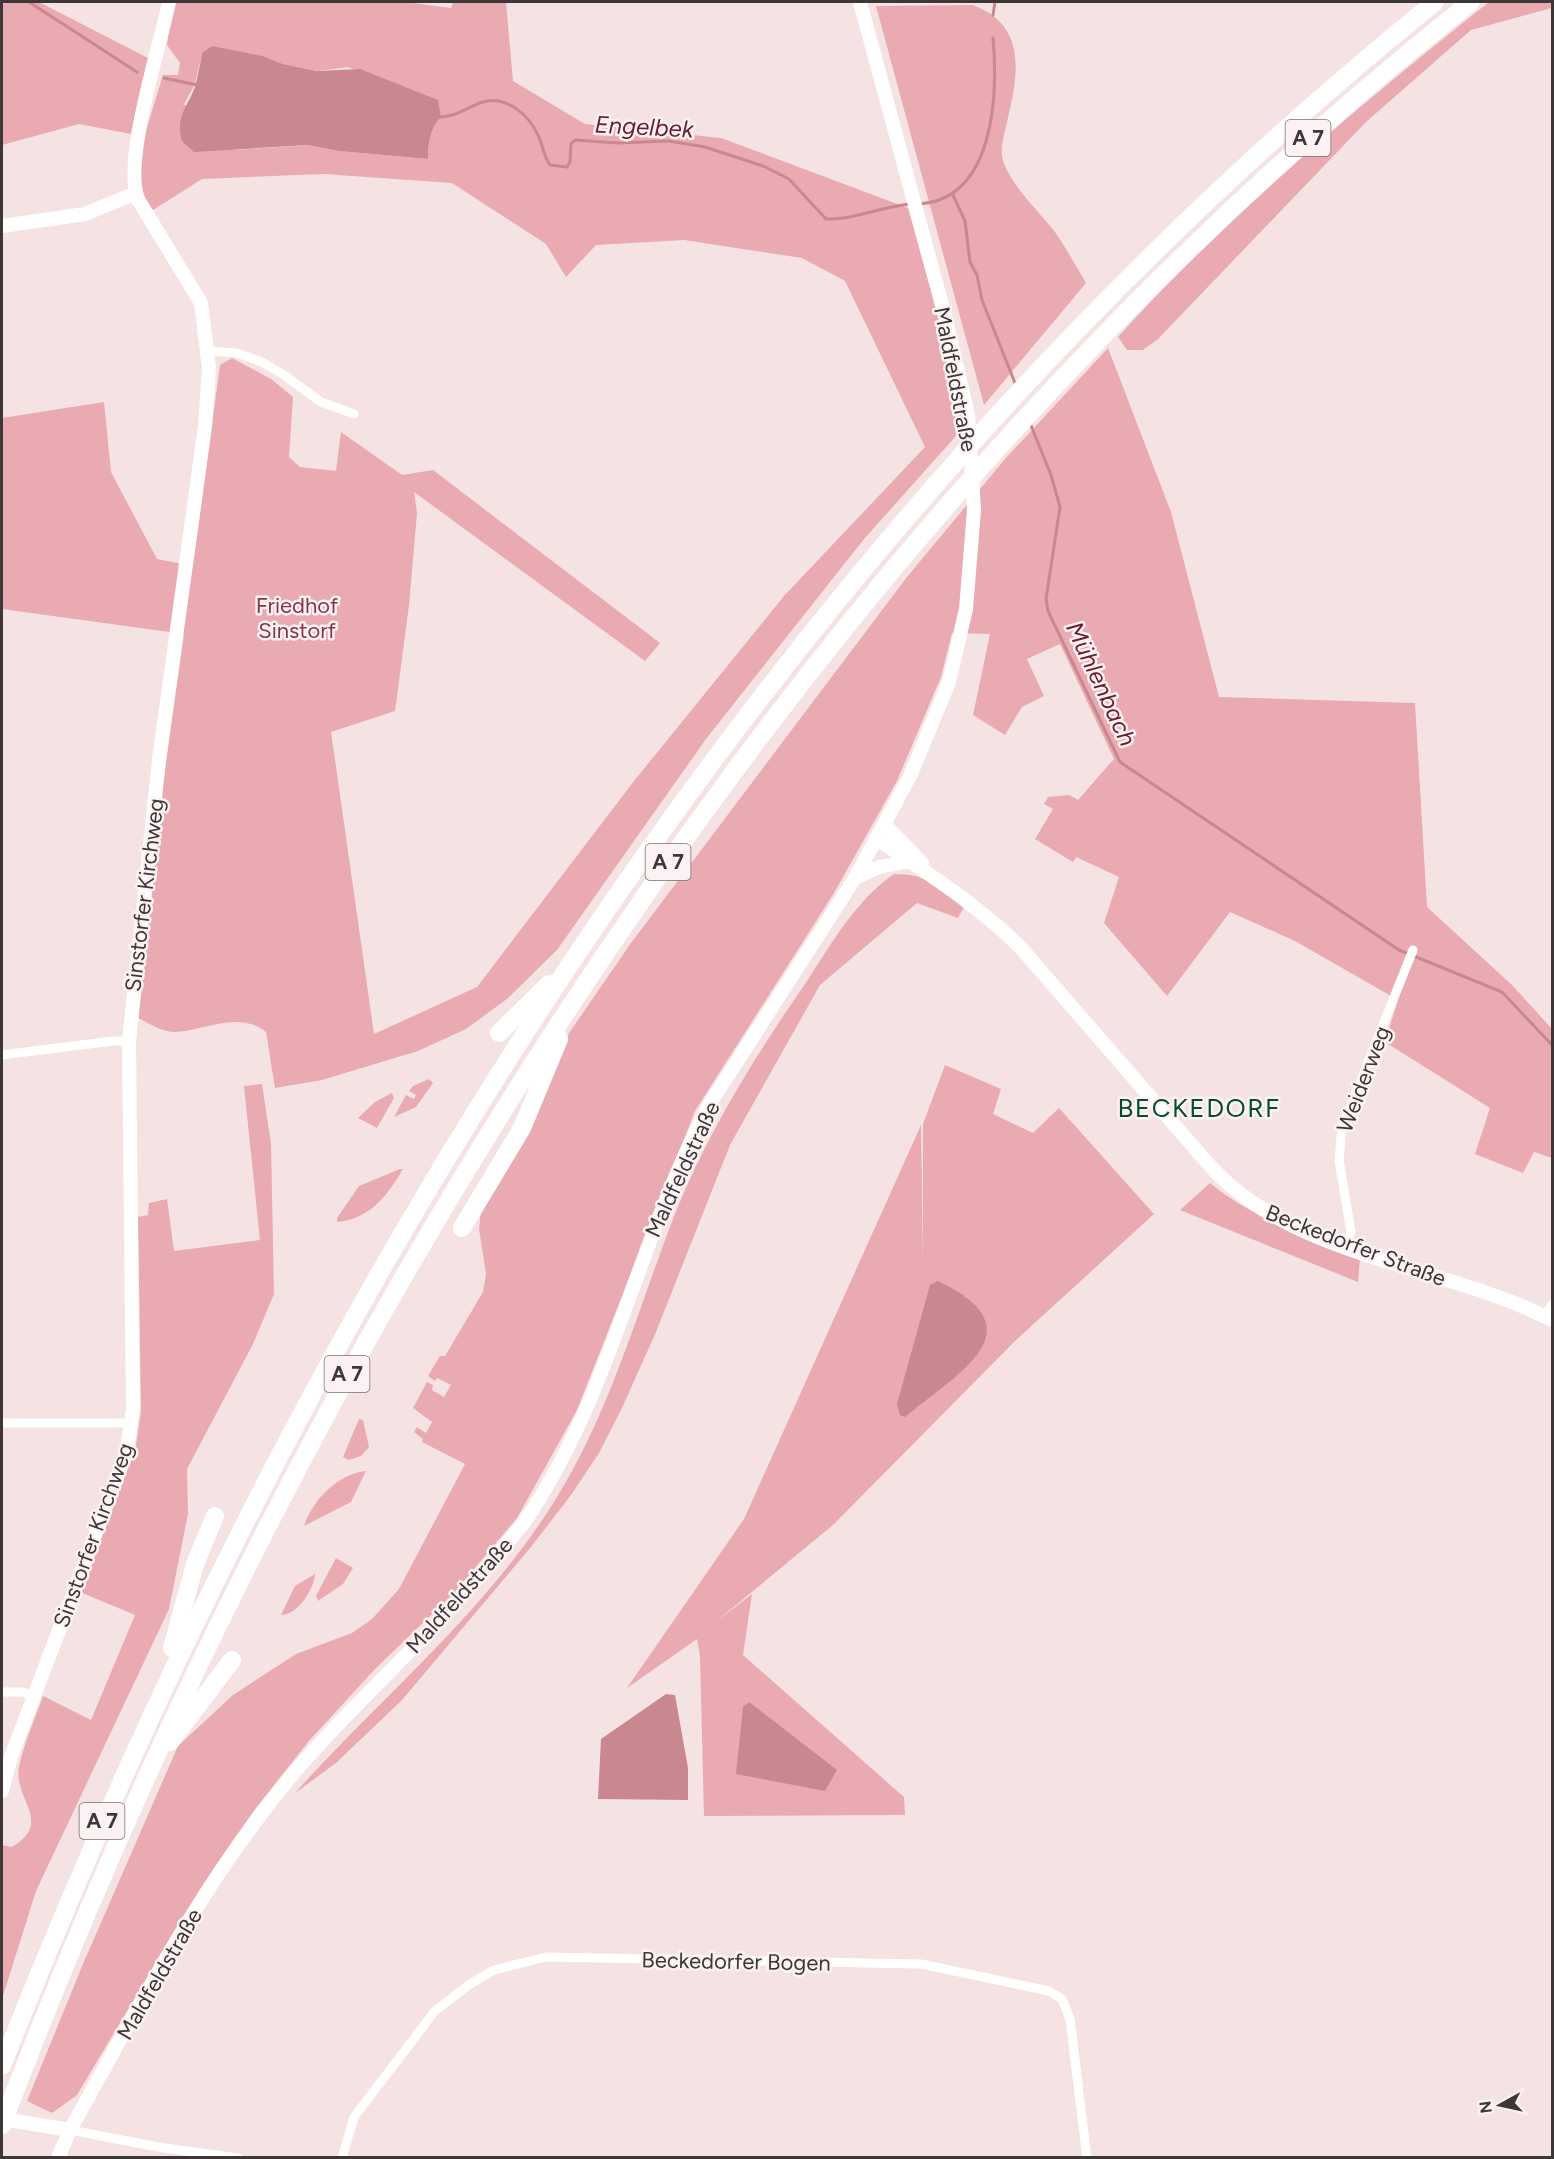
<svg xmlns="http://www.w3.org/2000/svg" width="1554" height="2159" viewBox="0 0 1554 2159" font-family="Figtree,sans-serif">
	<rect width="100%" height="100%" fill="#f5e3e4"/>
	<path fill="#e9aab1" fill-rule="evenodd" d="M2,2H39L148,58L131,134L79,124L2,145Z
		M173,2H406L451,8L453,2H506L513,81L585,124L721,138L908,208L959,390L964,427L864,539L706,739L557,950L507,999L466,1029L418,1051L322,1080L275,1088L266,1032C239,1010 204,1031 174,1032C163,1032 148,1023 138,1018L163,784L184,634L2,609V418L104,402L111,472L157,559L193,566L220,365L232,358L271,379L293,397L289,457L300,467L336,471L341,432L402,475L433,470L660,643L645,661L414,492L417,513L409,605L395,711L331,732L374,1034L477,987L634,781L784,596L925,447L845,281L802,258L684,240L596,245L566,277L546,244L452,183L324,174L202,179L153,210L139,191L141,147L163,75H178L180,63L167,45ZM202,53L263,56L283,64L318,71L348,67L437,106L441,117C430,128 428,144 428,159L339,151L309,145L234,150L184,104L195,84Z
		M1489,2H1552V8L1471,30L1366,122L1158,339L1143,350H1127L1118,337C1228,215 1361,104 1489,2Z
		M973,5C1028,26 1018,75 1007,122C1004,137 998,151 1005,166C1014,188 1040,213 1055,232C1066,248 1076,266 1086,283L984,405L876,6Z
		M1108,348L1171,512L1219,697L1415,703L1427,907L1513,986L1552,1029V1158L1534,1152L1523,1173L1475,1154L1490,1108L1385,1042L1398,1000L1295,941L1230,912L1167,996L1104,923L1119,877L1076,857L1073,862L1035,839L1053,809L1044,804L1048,797L1069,795L1078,800L1114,759L1060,644L1027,659L1044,696L1022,707L1005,735L973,715L990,634L952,633L941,677L897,781L834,893L695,1111L577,1410L517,1518L453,1594L376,1668L308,1742L252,1813L170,1939L77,2095L52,2113L27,2101L83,1964L178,1746L233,1695L296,1654L352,1633L372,1619L399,1589L465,1464L422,1442L423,1439L414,1432L417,1427L426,1433L432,1422L413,1408L427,1382L433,1385L432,1390L444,1397L451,1385L437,1378L435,1381L428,1376L440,1356H445L483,1292L486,1274L479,1229L481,1210L526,1133L569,1033L631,943L907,577L1005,459Z
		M894,874C929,874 938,887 964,907L958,918L917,903L820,985L730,1145L656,1332L622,1408L599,1453L571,1495L531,1547L402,1700L336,1763L295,1793C383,1695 488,1610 557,1497C612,1408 639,1305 677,1209C710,1128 758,1052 807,981C832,943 856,900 894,874Z
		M945,1065L1001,1089L993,1114L1033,1133L1059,1108L1154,1214L1015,1341L833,1525L713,1624L752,1594L743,1655L904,1797L905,1815L704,1816L700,1656L697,1639L627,1688L744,1519L921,1125L923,1262V1124Z
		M429,1079L433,1083L416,1107L394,1117L406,1095L414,1099L416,1095L409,1091L413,1086Z
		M262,1084L271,1144L274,1294L253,1344L187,1469L188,1514L169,1609L36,1891L2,1999V1845L12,1847C54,1822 13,1799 19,1767C24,1743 35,1719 43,1696L91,1720L135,1615L80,1592L136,1446L141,1411L138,1217L148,1215L149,1203L167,1199L174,1251L260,1240L244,1086Z
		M392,1093L394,1098L377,1128L358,1118L375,1102Z
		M400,1169H403C387,1196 370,1219 337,1222V1218L359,1186Z
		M1210,1183C1254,1219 1307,1237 1360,1258L1358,1282L1180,1210Z
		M359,1419L363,1420L369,1447L361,1456L349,1460L343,1457Z
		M366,1471L351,1502L304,1526C313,1499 338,1474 366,1471Z
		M336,1558L353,1568L343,1584L318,1601L316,1596Z
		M315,1574C314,1589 298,1615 281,1615L295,1586Z"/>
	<path fill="#c98890" d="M212,46L263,56L283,64L317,71L360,69L438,100L441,117C430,128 428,144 428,159L339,151L308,145L194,152L182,141C175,116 187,108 195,87C198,76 200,64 202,53Z
		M938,1281C1041,1330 957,1373 905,1417L900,1415L897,1404L930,1285Z
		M666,1694L675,1695L688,1768V1800L598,1799L601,1739Z
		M749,1702L837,1770L825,1791L736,1774L743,1707Z"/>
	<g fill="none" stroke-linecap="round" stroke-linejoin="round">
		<path stroke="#c98890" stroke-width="3" d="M29,2L137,72
			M993,15L995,2
			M164,78L197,85
			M439,117C457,117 467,107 483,102C506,95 529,115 538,135C543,145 543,155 550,165L567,167L570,162L571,144L575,140L618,143L669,141L705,147L763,166L789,179L826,219C855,220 882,206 912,204
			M952,193L965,221L970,262L977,275L982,300L1017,388
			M918,204C995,200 998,94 993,38
			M1030,423L1051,475L1060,507L1046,599L1048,611L1120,762L1399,950L1502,992L1552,1045"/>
		<path stroke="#fff" stroke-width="9" d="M208,351L237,353L262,362L284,375L321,402L354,414
			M2,1055L113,1041H129
			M1345,1246L1351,1232L1339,1160L1342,1127L1413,950
			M1545,1316L1552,1304
			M2,1423H132
			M2,1692H22L34,1696
			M70,2130L158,2147L238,2158
			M342,2158L354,2117L435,2011L470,1984L494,1970L546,1957L921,1964L1049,1991L1062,1999L1070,2019L1087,2158"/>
		<path stroke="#fff" stroke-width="14" d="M2,226L85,214L136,193
			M885,825L922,863
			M877,839C927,873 978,905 1021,948L1211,1167C1296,1259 1445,1265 1552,1320
			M855,878L879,867L910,861
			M2,1791L11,1757L127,1451L133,1409L129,1041L159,760L205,426L209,368L201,303L139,201C121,166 161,43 169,2
			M2,2119L70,2130
			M58,2158L70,2130C135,2014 195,1895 279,1791C348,1705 435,1635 503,1548C513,1535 525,1523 533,1509C613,1385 640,1235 709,1105L855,878L911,774L949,682L966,609L974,510L968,415L945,316L860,2"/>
		<path stroke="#fff" stroke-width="18" d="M499,1033L549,984
			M462,1228L522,1128L559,1039
			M172,1648L195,1564L215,1516
			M170,1742L232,1660
			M2,2066C311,1281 774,536 1435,2
			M2,2125C140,1761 308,1421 515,1092C777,677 1086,308 1471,2"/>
	</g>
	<g text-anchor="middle" stroke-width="5" stroke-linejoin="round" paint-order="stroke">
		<g fill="#fdf2f3" stroke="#776f6f" stroke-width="1.5">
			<rect x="1285.5" y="120" width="45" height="36" rx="4.5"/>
			<rect x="645.5" y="844" width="45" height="36" rx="4.5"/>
			<rect x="324.5" y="1356" width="45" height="36" rx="4.5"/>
			<rect x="79.5" y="1803" width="45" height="36" rx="4.5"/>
		</g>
		<g font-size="21" font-weight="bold" fill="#3e3737">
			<text x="1308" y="145">A 7</text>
			<text x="668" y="869">A 7</text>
			<text x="347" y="1381">A 7</text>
			<text x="102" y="1828">A 7</text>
		</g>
		<g font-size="22" fill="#3e3737" stroke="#fdf2f3">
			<text transform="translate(956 379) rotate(79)" y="8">Maldfeldstraße</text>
			<text transform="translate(144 895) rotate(-83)" y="8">Sinstorfer Kirchweg</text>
			<text transform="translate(1363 1079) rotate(-69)" y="8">Weiderweg</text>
			<text transform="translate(682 1169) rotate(-65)" y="8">Maldfeldstraße</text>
			<text transform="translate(1356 1245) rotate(21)" y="8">Beckedorfer Straße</text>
			<text transform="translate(93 1535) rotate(-70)" y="8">Sinstorfer Kirchweg</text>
			<text transform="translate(459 1595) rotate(-48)" y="8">Maldfeldstraße</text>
			<text transform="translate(736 1961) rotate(1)" y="8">Beckedorfer Bogen</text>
			<text transform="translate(159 1974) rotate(-60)" y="8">Maldfeldstraße</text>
		</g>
		<g font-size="22" fill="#843543" stroke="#fdf2f3">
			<text x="297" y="613">Friedhof<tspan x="297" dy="25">Sinstorf</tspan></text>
		</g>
		<g font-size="24" font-style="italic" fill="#6a1d2e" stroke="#fdf2f3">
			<text transform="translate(644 127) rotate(3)" y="8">Engelbek</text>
			<text transform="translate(1101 684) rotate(65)" y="8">Mühlenbach</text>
		</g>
		<g font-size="26" letter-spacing="1.5" fill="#024c32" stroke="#fdf2f3">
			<text x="1199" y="1117">BECKEDORF</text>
		</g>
	</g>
	<rect width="1554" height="2159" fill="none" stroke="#3e3737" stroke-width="6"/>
	<g transform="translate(1500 2105) rotate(262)" stroke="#fdf2f3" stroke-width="4.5" paint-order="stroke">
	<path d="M0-4.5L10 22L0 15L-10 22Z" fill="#3e3737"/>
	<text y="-9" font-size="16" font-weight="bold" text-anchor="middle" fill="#3e3737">N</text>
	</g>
</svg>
